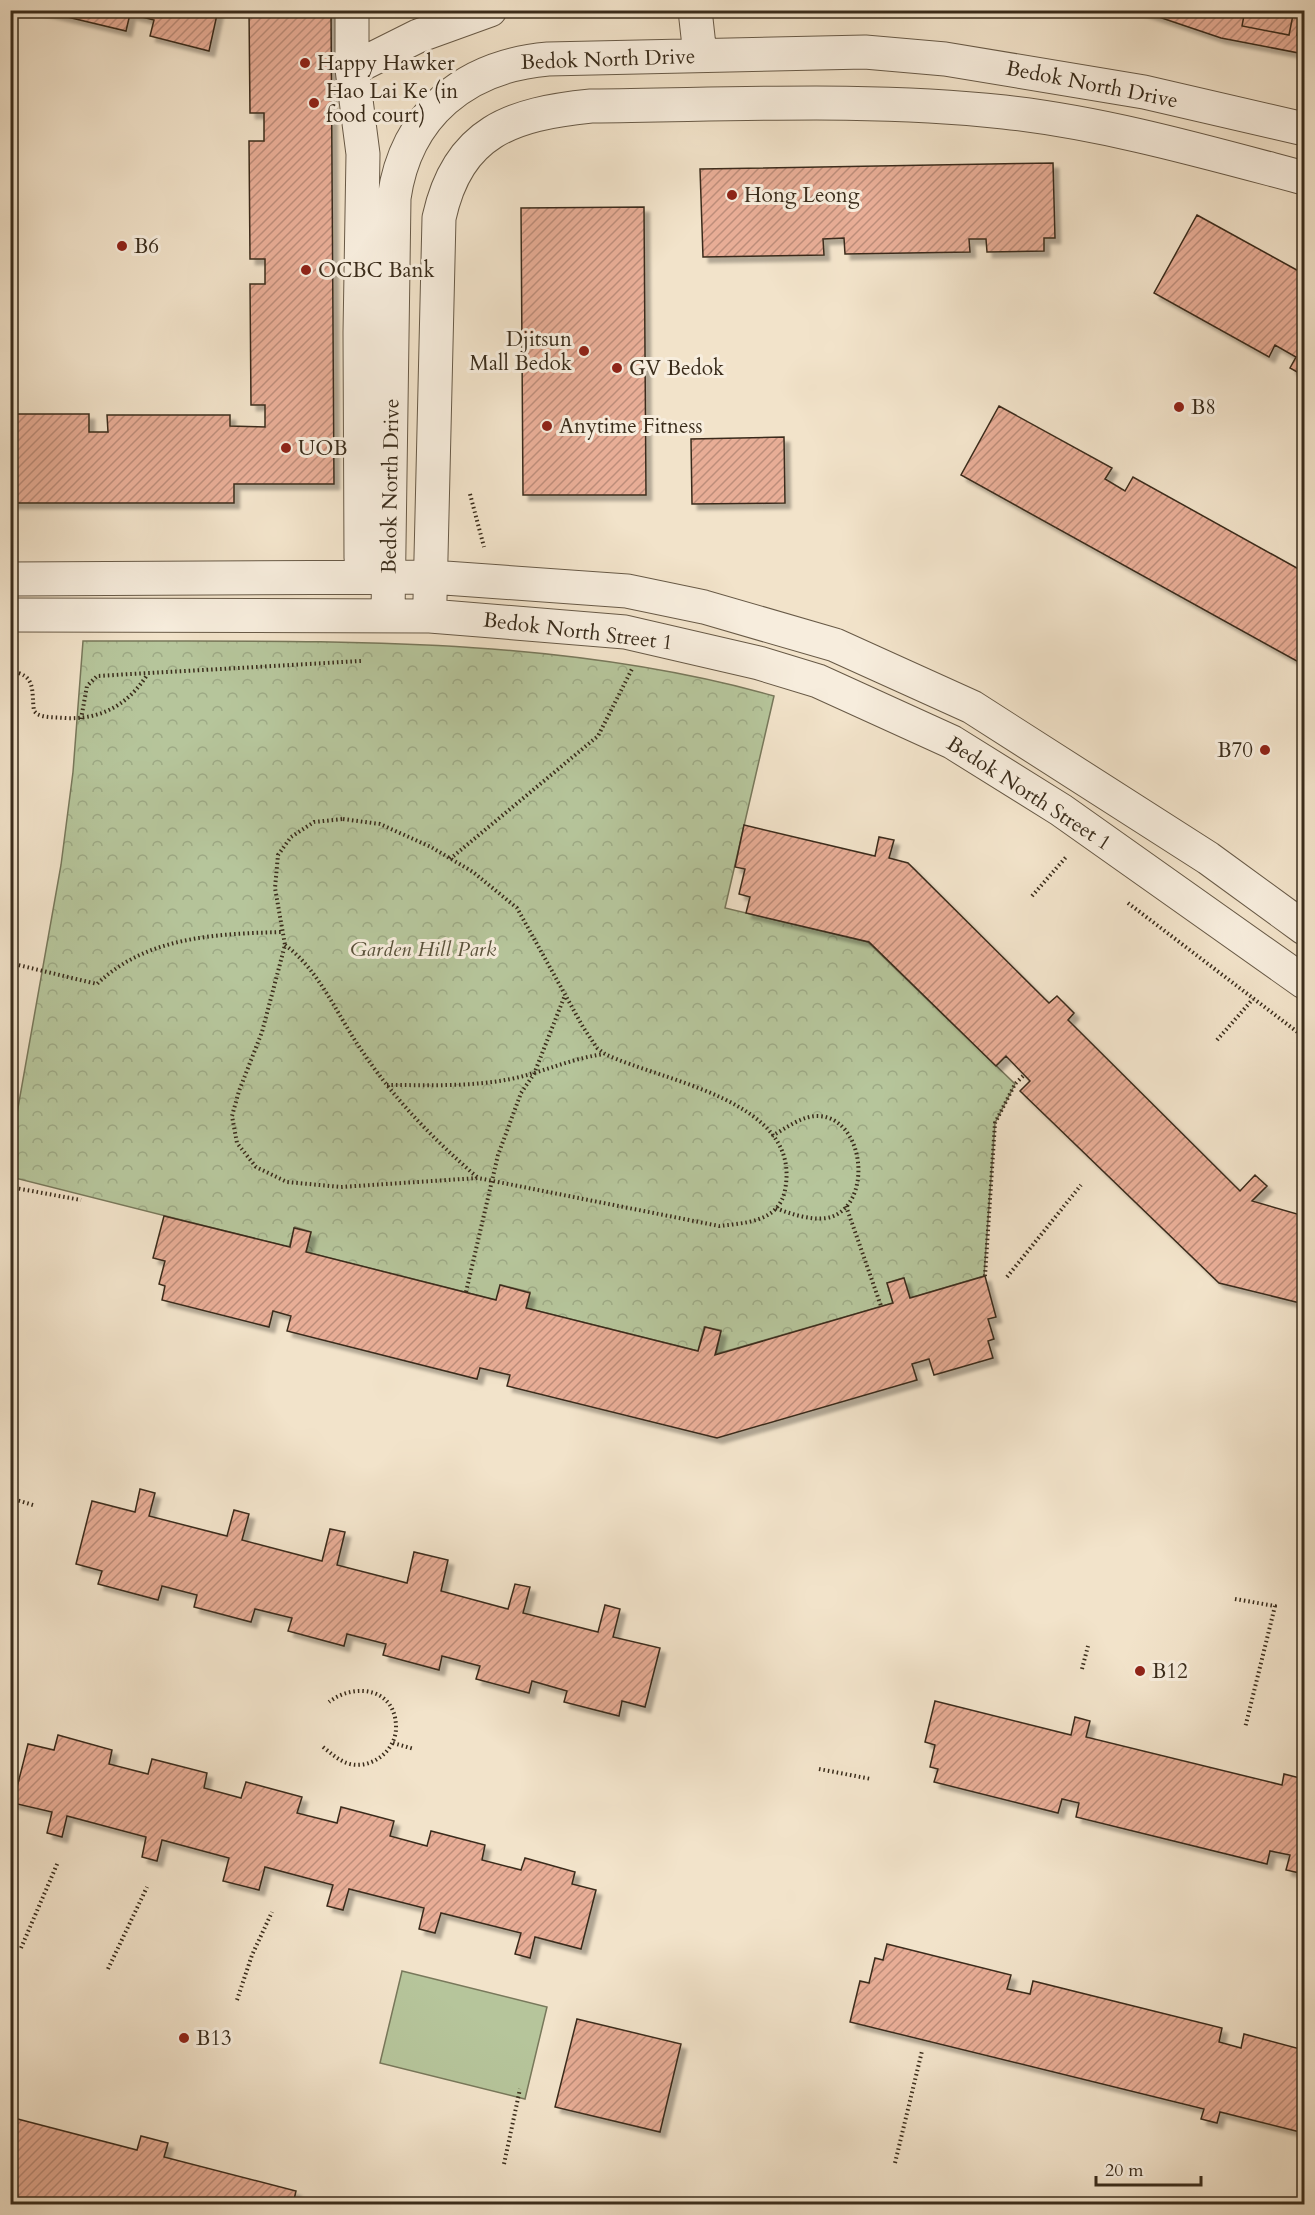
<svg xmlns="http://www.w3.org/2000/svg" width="1315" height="2215" viewBox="0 0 1315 2215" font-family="Cardo,serif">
	<defs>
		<pattern id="park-crowns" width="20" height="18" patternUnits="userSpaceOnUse" patternTransform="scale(1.5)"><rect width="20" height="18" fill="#b6c59b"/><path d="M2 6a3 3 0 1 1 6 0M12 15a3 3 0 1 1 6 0" fill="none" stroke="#9da985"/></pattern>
		<pattern id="building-hatch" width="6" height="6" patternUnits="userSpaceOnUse" patternTransform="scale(1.5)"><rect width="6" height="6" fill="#e8ad96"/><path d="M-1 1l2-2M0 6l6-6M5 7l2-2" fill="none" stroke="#bd8d7a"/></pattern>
		<filter id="shadow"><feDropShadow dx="5.5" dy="5.5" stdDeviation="1.5" flood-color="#0004"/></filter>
	</defs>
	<rect width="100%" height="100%" fill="#f2e3ca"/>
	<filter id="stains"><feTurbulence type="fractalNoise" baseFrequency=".00333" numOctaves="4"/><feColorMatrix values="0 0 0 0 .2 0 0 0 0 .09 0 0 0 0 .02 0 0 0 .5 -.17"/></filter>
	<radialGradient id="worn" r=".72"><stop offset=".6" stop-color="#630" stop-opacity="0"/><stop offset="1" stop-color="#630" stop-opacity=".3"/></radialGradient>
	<path fill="#b6c59b" stroke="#78785b" stroke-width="1.5" d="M402,1971L547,2007L525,2099L380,2063Z"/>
	<path fill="url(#park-crowns)" stroke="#78785b" stroke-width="1.5" d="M83,641C313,642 550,633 774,696L725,908L868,942L1015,1084L995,1123L984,1276L910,1298L903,1278L887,1283L893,1303L716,1354L721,1330L704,1327L698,1351L526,1308L530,1292L501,1285L496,1300L306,1252L311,1232L295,1227L289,1247L11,1177V1147L61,865L73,772Z"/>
	<path fill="url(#building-hatch)" stroke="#3a2c1b" stroke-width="1.5" filter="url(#shadow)" d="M38,10H218L209,51L150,36L154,20L130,14L126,31Z
		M249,10H331L334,484H234V503H10V414H89V432H108L107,415H230V426L265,427V405H251L250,284H265V259H250L249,141H264V113H250Z
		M1138,10H1304V54L1221,38Z
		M1245,10H1294L1289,35L1242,26Z
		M1302,10H1304V36L1297,35Z
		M1053,163L1055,238H1044V251L987,252L986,239H969L970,252L845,254L844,238L823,239L824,255L703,257L700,169Z
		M644,207L646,495H523L521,208Z
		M1197,215L1304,274V376L1290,368L1296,357L1275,345L1269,357L1154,293Z
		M999,406L1112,468L1105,479L1125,491L1133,477L1304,572V665L961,475Z
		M784,437L785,503L692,504L691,439Z
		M744,825L875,856L879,837L894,840L889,858L908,863L1049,1003L1057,996L1074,1013L1068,1020L1240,1191L1255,1175L1267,1186L1252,1201L1304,1216V1304L1219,1283L1020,1091L1030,1081L1006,1056L996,1066L869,942L746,913L750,897L739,894L745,869L735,867Z
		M164,1216L290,1247L294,1228L311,1232L306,1252L496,1300L500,1285L530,1293L526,1308L698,1351L705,1327L721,1331L715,1355L893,1303L887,1283L904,1278L910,1298L985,1276L996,1317L988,1319L994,1339L988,1341L993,1358L934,1375L929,1359L912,1364L917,1380L717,1438L507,1386L510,1375L480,1368L477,1379L287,1331L291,1316L273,1311L269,1327L162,1300L165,1286L159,1284L165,1261L153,1258Z
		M140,1489L155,1493L149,1516L227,1536L234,1510L249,1514L242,1540L322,1561L330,1529L345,1532L337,1565L407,1583L414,1552L448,1560L441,1591L508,1609L515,1584L530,1587L523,1613L598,1632L605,1605L620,1609L613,1637L660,1648L645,1707L622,1701L619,1716L564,1702L567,1691L532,1681L529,1693L476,1679L480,1666L442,1656L439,1670L383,1655L386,1644L347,1634L344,1646L288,1631L292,1618L255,1609L251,1622L194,1607L197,1595L162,1586L158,1600L98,1584L102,1571L76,1564L92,1501L135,1512Z
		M935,1701L1071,1735L1075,1717L1090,1721L1086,1737L1282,1785L1284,1774L1304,1779V1874L1286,1870L1290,1855L1270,1851L1267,1864L1076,1817L1079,1803L1062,1799L1058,1813L934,1782L938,1769L930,1767L935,1745L925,1742Z
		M58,1735L112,1750L109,1764L148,1774L152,1759L207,1773L204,1788L241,1798L246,1782L302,1797L297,1813L337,1823L341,1807L394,1821L390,1836L427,1846L431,1831L485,1845L482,1860L521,1870L525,1858L575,1872L572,1884L596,1890L581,1949L535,1937L530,1958L515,1954L521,1933L441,1913L435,1933L419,1929L424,1908L349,1889L343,1910L327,1906L333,1885L265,1867L259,1890L223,1881L229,1858L162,1840L157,1861L142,1857L146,1837L67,1816L62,1837L47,1833L52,1812L13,1803L28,1744L54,1750Z
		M887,1944L1011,1975L1007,1989L1030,1994L1033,1981L1222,2028L1219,2042L1241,2048L1244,2034L1304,2050V2133L1220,2112L1217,2123L1201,2119L1204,2109L850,2022L860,1981L869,1983L875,1958L883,1960Z
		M577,2019L681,2044L660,2132L555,2107Z
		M10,2117L137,2150L141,2136L168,2143L164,2157L296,2191L293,2204H27L10,2200Z"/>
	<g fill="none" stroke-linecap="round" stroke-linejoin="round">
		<defs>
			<path id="minor" d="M352,10V69L363,154L360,333L361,558
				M695,10L700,55
				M352,69L418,36L490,10
				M10,579L431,577L627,591L704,607L835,645L972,707L1208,858L1304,928
				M430,599L439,218C458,131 512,114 591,106C729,105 867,97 1004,112C1105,123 1206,152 1304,178
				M388,614L394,198C406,114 466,66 548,59L865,52L945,59L1144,92L1304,129
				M10,615L430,616L625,632L759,663L818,681L952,742L1061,810L1304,982"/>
		</defs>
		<use href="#minor" stroke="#685a47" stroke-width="35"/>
		<path stroke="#3a2c1b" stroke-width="4" stroke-dasharray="1.5 3" stroke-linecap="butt" d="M470,494L484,547
			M10,671C37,675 31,690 34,711L37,714C45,718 55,717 65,718C100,720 128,705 147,675
			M81,719L87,686L97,676L361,661
			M343,819L380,824L431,847L473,872L517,908L583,1027L597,1048L605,1054C663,1082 803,1100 785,1190C779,1222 745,1223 719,1226L478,1178L341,1187L287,1182L256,1167L237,1143L232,1116L239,1091L262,1032L285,945L275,888L278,855L291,837L314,822Z
			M450,859L598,736L633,667
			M1032,896L1067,856
			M1128,903L1304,1037
			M285,945C318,969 336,1012 358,1045C392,1097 432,1138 478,1178
			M10,963L97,984C147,936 217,934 282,932
			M1217,1040L1253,999
			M387,1085C428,1085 471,1087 511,1079C544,1072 569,1059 604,1054
			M772,1136C786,1128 803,1115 819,1116C865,1119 873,1203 831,1217C815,1222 790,1214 776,1208
			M10,1187L81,1200
			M846,1206L881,1306
			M985,1276L995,1123L1015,1084L1024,1075
			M1007,1277L1081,1185
			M466,1292L498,1155L521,1093L534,1074L565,995
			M10,1498L33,1505
			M1235,1599L1275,1606L1245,1728
			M1082,1669L1088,1646
			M393,1743L414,1749
			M323,1747C332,1754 339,1761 350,1764C372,1769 395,1751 396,1729C397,1688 355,1682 329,1702
			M819,1769L871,1779
			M21,1948L58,1862
			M108,1969L147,1887
			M237,2000L252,1955L272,1912
			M895,2163L922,2051
			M504,2164L520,2089"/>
		<use href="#minor" stroke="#f7eddd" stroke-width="33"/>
	</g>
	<g fill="#8f2418" stroke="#f7eddd" stroke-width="2">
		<circle cx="305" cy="63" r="6"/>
		<circle cx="314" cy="103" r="6"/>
		<circle cx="732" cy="195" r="6"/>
		<circle cx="122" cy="246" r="6"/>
		<circle cx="306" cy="270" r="6"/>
		<circle cx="584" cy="351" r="6"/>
		<circle cx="617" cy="368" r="6"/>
		<circle cx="1179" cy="407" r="6"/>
		<circle cx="547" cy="426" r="6"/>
		<circle cx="286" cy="448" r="6"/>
		<circle cx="1265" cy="750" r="6"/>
		<circle cx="1140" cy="1671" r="6"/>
		<circle cx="184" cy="2038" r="6"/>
	</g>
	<g text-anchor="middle" stroke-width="6" stroke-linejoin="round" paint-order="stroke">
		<g font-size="21" fill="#3a2c1b" stroke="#f7eddd">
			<text transform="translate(608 59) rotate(-2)" y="7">Bedok North Drive</text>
			<text transform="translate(1092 84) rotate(11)" y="7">Bedok North Drive</text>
			<text transform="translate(390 486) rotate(-89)" y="7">Bedok North Drive</text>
			<text transform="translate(578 631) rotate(7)" y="7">Bedok North Street 1</text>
			<text transform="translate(1029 793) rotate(33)" y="7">Bedok North Street 1</text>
		</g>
		<g font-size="21" fill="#3a2c1b" stroke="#f7eddd" text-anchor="start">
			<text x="317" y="70">Happy Hawker</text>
			<text x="326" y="98">Hao Lai Ke (in<tspan x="326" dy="24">food court)</tspan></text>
			<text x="744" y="202">Hong Leong</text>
			<text x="134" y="253">B6</text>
			<text x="318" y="277">OCBC Bank</text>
			<text x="572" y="346" text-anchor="end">Djitsun<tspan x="572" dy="24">Mall Bedok</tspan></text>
			<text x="629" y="375">GV Bedok</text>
			<text x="1191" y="414">B8</text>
			<text x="559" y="433">Anytime Fitness</text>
			<text x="298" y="455">UOB</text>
			<text x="1253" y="757" text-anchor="end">B70</text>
			<text x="1152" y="1678">B12</text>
			<text x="196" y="2045">B13</text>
		</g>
		<g font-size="21" font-style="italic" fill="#59523b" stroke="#f7eddd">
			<text x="423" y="956">Garden Hill Park</text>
		</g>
	</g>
	<rect width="1315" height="2215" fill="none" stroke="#f2e3ca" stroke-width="36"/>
	<rect x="12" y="12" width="1291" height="2191" fill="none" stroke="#3a2c1b" stroke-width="3"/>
	<rect x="18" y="18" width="1279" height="2179" fill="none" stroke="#3a2c1b" stroke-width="1.5"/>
	<path d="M1096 2176v9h105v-9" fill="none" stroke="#3a2c1b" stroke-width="3"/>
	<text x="1105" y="2176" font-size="18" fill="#3a2c1b" stroke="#f7eddd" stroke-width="4.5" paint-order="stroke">20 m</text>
	<rect width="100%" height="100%" filter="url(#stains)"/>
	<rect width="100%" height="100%" fill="url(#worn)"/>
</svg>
